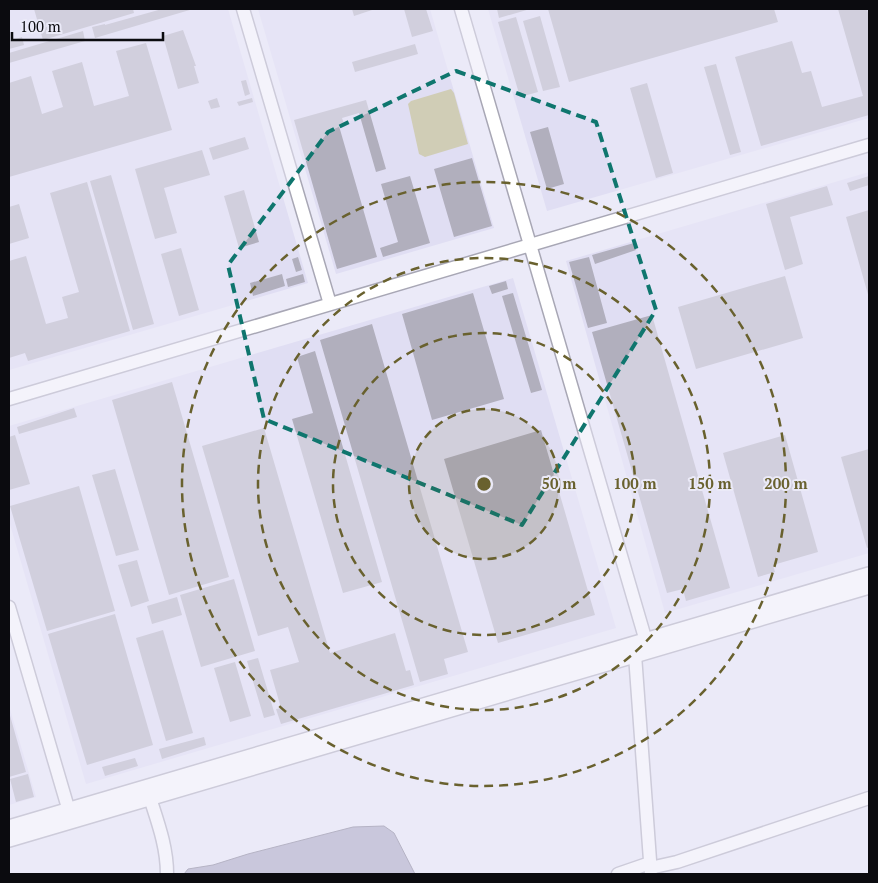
<svg xmlns="http://www.w3.org/2000/svg" width="878" height="883" viewBox="0 0 878 883" font-family="'PT Serif',serif">
	<rect width="100%" height="100%" fill="#ebeaf8"/>
	<path fill="#e0def3" d="M9,9H228L308,283L9,370Z
		M258,9H430L494,228L336,274Z
		M488,9H869V118L547,211Z
		M869,172V553L665,613L566,261Z
		M513,278L616,628L86,784L9,521V426Z
		M9,706L36,797L9,805Z"/>
	<path fill="#d0cdb6" d="M451,89L454,93L468,144L425,157L419,154L408,104L411,101Z"/>
	<path fill="#a19ebb" stroke="#747287" d="M384,826L394,833L415,874H184L188,869L213,865L248,854L353,827Z"/>
	<path fill="#b1afbd" d="M34,9H133L134,13L43,40Z
		M162,9H193L95,38L92,27L105,24V25Z
		M352,9H375L354,16Z
		M404,9H426L433,31L412,37Z
		M497,9H530L499,18Z
		M548,9H774L778,22L569,82Z
		M838,9H867L869,17V115L761,146L735,57L792,41L802,73L811,71L822,107L863,96Z
		M540,16L560,87L543,91L523,21Z
		M516,17L538,92L520,97L498,22Z
		M183,30L196,66H194L199,83L178,89L163,36Z
		M83,31L85,41L9,63V53Z
		M22,37L24,45L9,49V41Z
		M146,43L172,130L9,177V83L31,76L42,114L63,107L52,71L82,62L94,106L129,96L116,51Z
		M415,44L418,54L355,72L352,62Z
		M716,64L741,152L730,155L704,67Z
		M246,80L250,94L245,96L241,81Z
		M647,83L673,173L656,178L630,88Z
		M217,98L220,107L211,109L208,101Z
		M252,98L253,102L239,106L237,102Z
		M366,100L386,169L376,172L359,113L342,118L344,124L339,126L377,257L337,269L294,120Z
		M548,127L564,184L547,189L530,132Z
		M245,137L249,149L213,160L209,148Z
		M202,150L210,175L164,188L177,233L155,239L135,169Z
		M472,158L492,226L454,237L434,169Z
		M111,175L154,324L133,330L90,181Z
		M410,176L430,243L383,257L380,248L398,242L381,184Z
		M869,176V185L850,191L847,183Z
		M87,182L130,331L28,361L25,353L9,358V261L26,256L46,324L68,318L62,297L79,292L50,193Z
		M827,186L833,205L790,217L803,264L785,270L766,204Z
		M244,190L259,242L239,248L224,196Z
		M19,204L29,238L9,244V207Z
		M869,210V298L846,217Z
		M634,243L636,250L595,264L592,255Z
		M181,248L199,310L179,316L161,254Z
		M298,257L302,270L296,272L292,259Z
		M589,257L607,323L588,328L569,262Z
		M282,274L285,286L253,296L250,283Z
		M303,274L305,282L288,287L286,279Z
		M785,276L803,338L696,369L678,307Z
		M506,281L508,289L492,294L489,286Z
		M473,293L504,399L432,420L402,314Z
		M513,293L542,390L531,393L502,296Z
		M652,315L730,588L686,601L683,589L667,593L592,332Z
		M372,324L468,652L444,659L448,674L420,682L320,340Z
		M315,351L382,582L343,593L292,419L313,413L297,357Z
		M172,382L229,577L169,595L112,400Z
		M74,408L77,417L19,434L17,427Z
		M264,428L330,653L395,633L406,671L410,670L414,685L281,724L276,709L281,708L270,670L299,662L288,627L258,636L202,446Z
		M541,430L595,615L498,643L444,459Z
		M15,435L30,484L9,490V437Z
		M785,435L818,552L773,565L775,572L758,577L723,453Z
		M869,449V547L867,548L841,457Z
		M115,469L139,550L116,556L92,475Z
		M79,486L115,611L47,631L10,506Z
		M137,560L149,601L131,607L118,565Z
		M234,579L255,651L201,667L180,595Z
		M177,597L182,615L152,624L147,606Z
		M115,614L153,745L87,765L48,634Z
		M163,630L193,733L166,741L136,638Z
		M258,658L275,715L264,718L247,661Z
		M235,662L251,716L230,722L214,668Z
		M9,712L26,772L9,777Z
		M204,737L206,745L162,759L159,749Z
		M135,758L138,766L105,776L102,767Z
		M28,774L34,797L16,802L10,779Z"/>
	<g fill="none" stroke-linecap="round" stroke-linejoin="round">
		<defs>
			<path id="minor" d="M243,9L330,304
				M461,9L648,648
				M9,399L869,145
				M9,607L71,818
				M635,655L651,874
				M150,798C158,823 167,847 167,874
				M650,868L677,862L869,798
				M618,874L650,863"/>
			<path id="major" d="M9,828L869,575
				M9,839L869,586"/>
		</defs>
		<use href="#minor" stroke="#a8a7b5" stroke-width="15"/>
		<use href="#major" stroke="#a8a7b5" stroke-width="18"/>
		<use href="#minor" stroke="#fff" stroke-width="12"/>
		<use href="#major" stroke="#fff" stroke-width="15"/>
	</g>
	<path d="M0 0H878V883H0ZM456,71L596,122L656,310L522,525L264,419L228,265L328,132Z" fill="#ebeaf8" fill-opacity=".55" fill-rule="evenodd"/>
	<path fill="none" stroke="#0f766e" stroke-width="4" stroke-dasharray="10 6" stroke-linejoin="round" d="M456,71L596,122L656,310L522,525L264,419L228,265L328,132Z"/>
	<circle cx="484" cy="484" r="75" fill="#69612e" fill-opacity=".12"/>
	<g fill="none" stroke="#69612e" stroke-width="2.5" stroke-dasharray="9 6">
		<circle cx="484" cy="484" r="75"/>
		<circle cx="484" cy="484" r="151"/>
		<circle cx="484" cy="484" r="226"/>
		<circle cx="484" cy="484" r="302"/>
	</g>
	<circle cx="484" cy="484" r="8" fill="#69612e" stroke="#ebeaf8" stroke-width="2.5"/>
	<g font-size="15" text-anchor="middle" font-weight="bold" fill="#69612e" stroke="#ebeaf8" stroke-width="4" stroke-linejoin="round" paint-order="stroke">
		<text x="559" y="489">50 m</text>
		<text x="635" y="489">100 m</text>
		<text x="710" y="489">150 m</text>
		<text x="786" y="489">200 m</text>
	</g>
	<rect width="878" height="883" fill="none" stroke="#0b0b0f" stroke-width="20"/>
	<path d="M12 32v8h151v-8" fill="none" stroke="#0b0b0f" stroke-width="2.5"/>
	<text x="20" y="32" font-size="15" fill="#0b0b0f" stroke="#ebeaf8" stroke-width="4" paint-order="stroke">100 m</text>
</svg>
